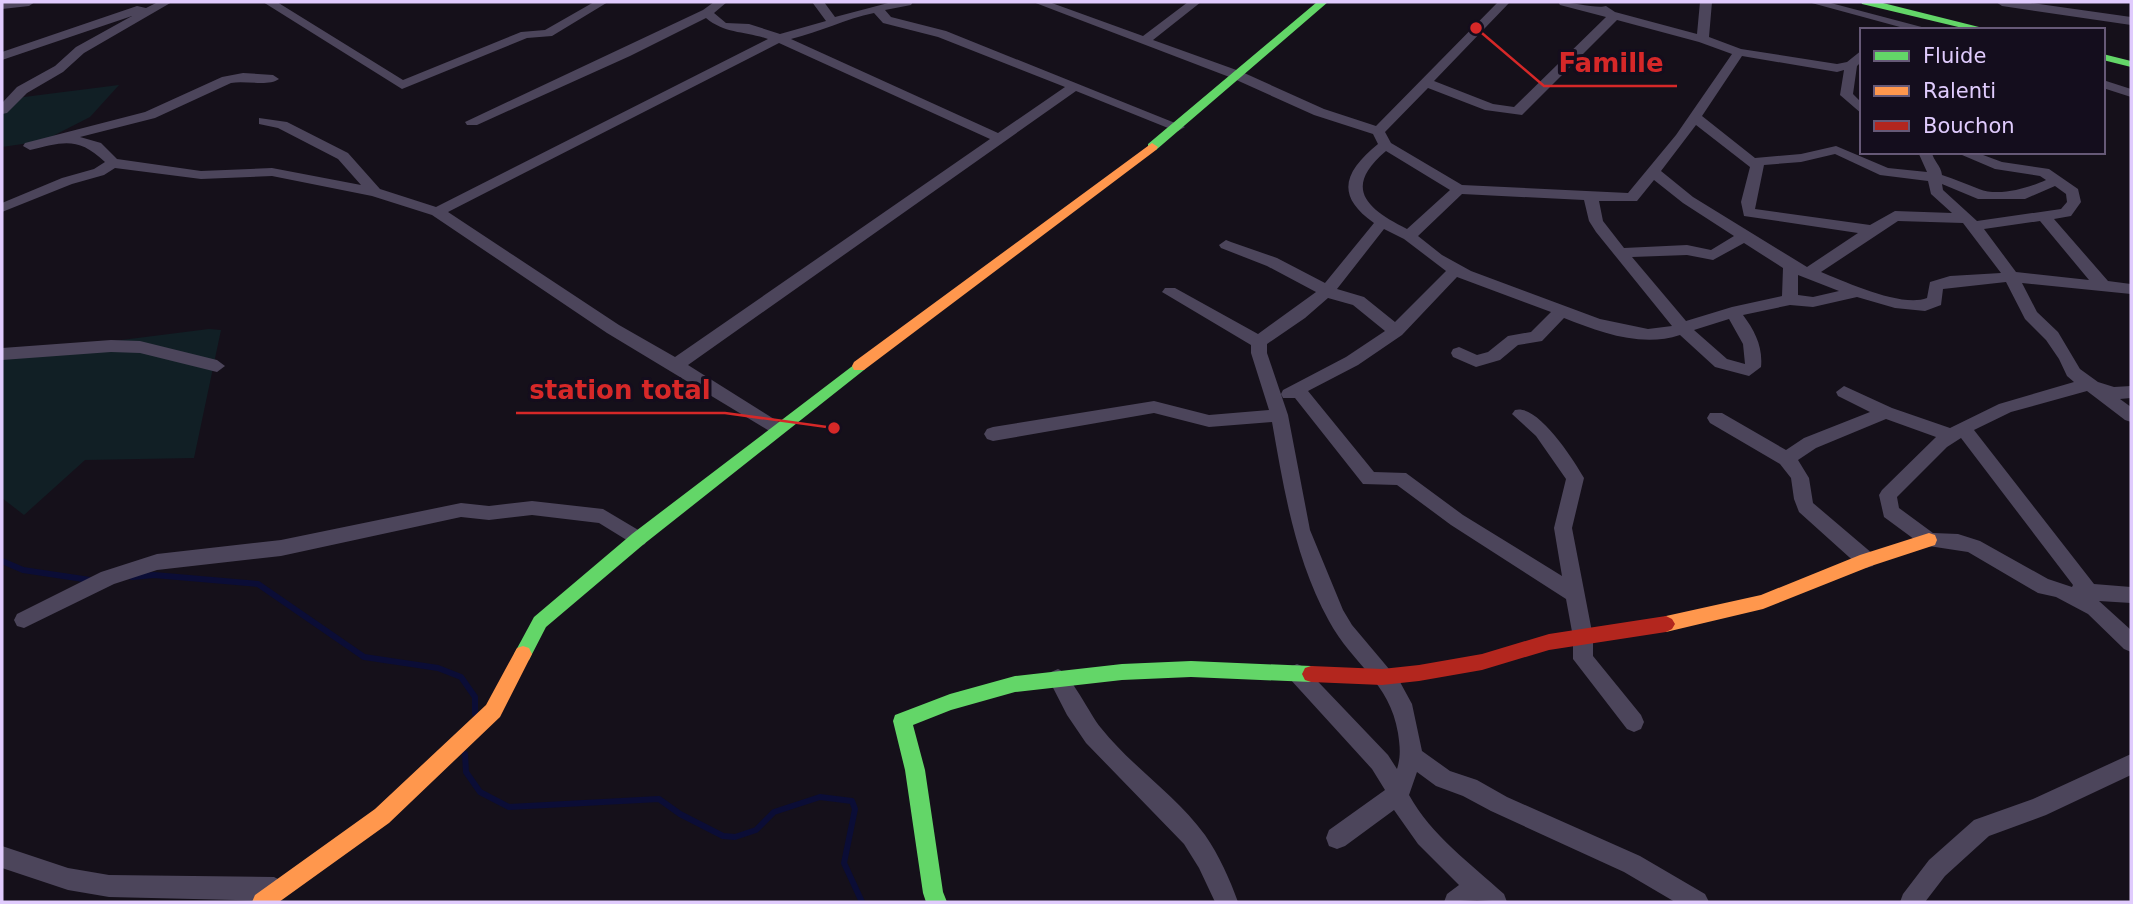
<svg xmlns="http://www.w3.org/2000/svg" width="2133" height="904" viewBox="0 0 2133 904" font-family="'DejaVu Sans',sans-serif">
	<rect width="100%" height="100%" fill="#15101a"/>
	<path fill="#111f25" d="M119,85L90,117L43,141L2,147V113L16,98Z
		M209,329L221,330L194,458L85,460L24,515L2,498V355Z"/>
	<g fill="none" stroke-linecap="round" stroke-linejoin="round">
		<path stroke="#0b0d36" stroke-width="6" d="M2,561L23,570L90,580
			M132,577L154,575L258,584L364,657L438,668L461,677L475,697V714
			M465,754L466,772L480,792L509,807L659,799L680,814L723,836L735,837L756,830L774,812L820,797L852,801L855,809L844,863L862,902"/>
		<path fill="#4c455b" fill-rule="evenodd" d="M2,2H35L29,6L2,9Z
			M158,2H172L84,53L63,72L27,93L7,113L2,114V103L17,87L55,66L76,47L132,16L2,60V52L137,6L146,8Z
			M263,2H277L403,80L521,32L545,30L594,2H608L552,36L527,38L402,89Z
			M714,2H727L714,13L726,23L749,24L780,34L826,21L812,2H824L835,17L892,2H913L911,5L885,10L891,17L946,31L1185,127L1178,131L1173,130L1076,91L688,365L782,424L785,429L782,434L776,435L607,333L432,215L372,196L272,176L201,179L115,168L104,175L72,184L2,212V203L62,178L94,169L105,162C78,136 63,142 30,150L23,146L25,143L145,112L222,77L243,73L273,75L279,79C268,87 245,80 231,83L155,118L80,137L101,143L117,159L201,171L272,168L361,185L338,159L278,128L259,124V118L287,122L348,153L380,189L436,207L768,39C745,31 725,34 706,18L630,56L477,125H467L465,122L703,10ZM874,13L883,23L938,37L1065,87L998,133L791,39C820,32 845,19 874,13ZM779,43L990,139L675,357L619,325L448,212Z
			M1033,2H1049L1143,36L1188,2H1201L1153,40L1242,72L1324,109L1376,126L1498,2H1510L1434,81L1493,104L1514,107L1606,17L1560,5L1558,2C1571,2 1598,9 1606,6L1615,12L1697,34L1700,2H1712L1709,37L1741,49L1837,64L1847,62L1862,50V61L1857,66L1853,94L1862,103V114L1840,95L1844,70L1837,72L1742,56L1702,116L1755,158L1801,154L1836,146L1888,168L1927,172L1918,152H1932C1933,161 1941,165 1942,175C1955,179 1966,184 1979,189C1999,197 2028,188 2046,180L2040,176L1995,169L1955,152H1975L2002,162L2049,169L2078,189L2081,202L2071,216L2054,219L2108,281L2131,284V294L2022,283L2037,312L2058,332L2080,369L2098,382L2114,387L2131,386V398L2120,399L2131,407V422L2125,420L2087,391L2011,412L1974,430L2094,584L2131,587V603L2099,601L2131,630V652L2124,649L2088,614L2056,597L2038,593L1968,552L1922,545L1884,517L1879,495L1882,490L1936,437L1886,419L1816,448L1798,460L1809,478L1813,503L1873,554L1875,560L1873,566L1866,568L1859,566L1799,512L1794,499L1791,478L1780,464L1710,423L1707,418L1710,413H1722L1786,450L1804,438L1870,412L1838,396L1836,392L1844,386L1892,408L1950,428L1999,404L2074,382L2067,376L2059,359L2046,340L2025,319L2006,282L1943,289L1941,305L1925,311L1895,308L1857,297L1813,307L1790,305L1743,315C1755,331 1763,347 1761,367L1749,376L1715,367L1680,335C1641,348 1600,332 1564,318L1542,341L1518,345L1500,360L1476,367L1453,357L1451,353L1453,349L1459,347L1477,355L1488,352L1508,336L1531,332L1551,312L1457,277L1402,335L1358,365L1308,391L1374,472L1406,473L1463,515L1562,576L1554,528L1566,479L1536,436L1512,414L1515,410C1537,403 1574,460 1584,478L1572,528L1593,637V656L1641,715L1644,722L1641,729L1634,732L1627,729L1573,659V637L1566,599L1451,525L1397,485L1363,484L1295,398H1283L1281,394L1283,390L1346,357L1385,331L1353,305L1328,298L1305,318L1267,344V353L1288,415L1310,530L1343,610L1352,625L1400,682L1412,704L1422,751L1450,771L1477,780L1507,797L1640,856L1705,894L1709,902H1675L1624,872L1491,811L1463,796L1436,786L1417,772L1409,795C1431,835 1471,864 1504,894L1507,902L1477,900L1444,902L1447,894L1459,885L1418,844L1394,810L1345,846L1337,849L1329,846L1326,838L1329,830L1385,790L1372,769L1290,679L1287,673L1290,667L1297,664L1304,667L1388,755L1397,769C1401,756 1400,747 1398,733C1390,682 1352,664 1329,621C1295,559 1284,490 1272,422L1209,427L1154,413L993,441L987,439L984,434L987,429L993,427L1154,401L1209,415L1269,410L1251,353V345L1162,292L1165,288H1175L1258,334L1316,292L1267,266L1221,248L1219,245L1226,240L1231,242L1277,258L1325,283L1374,223C1334,195 1345,171 1378,144L1373,134L1314,115L1232,78ZM1617,20L1699,42L1732,54L1676,135L1628,193L1462,185L1391,143L1385,132L1428,88L1485,110L1522,115ZM1696,125L1750,167L1741,202L1744,216L1858,233L1807,267L1693,197L1661,171ZM1386,151L1450,190L1407,229C1367,209 1342,188 1386,151ZM1835,154L1880,175L1928,181L1931,194L1952,213L1895,211L1870,225L1755,209L1764,165L1801,162ZM1654,180L1683,203L1734,236L1711,250L1687,245L1624,248L1603,221L1599,201H1637ZM1942,184L1978,199H2025L2055,186L2066,194L2067,202L2061,209L1977,221L1943,190ZM1462,194L1584,200L1589,221L1596,232L1672,326L1648,329L1600,319L1471,271L1442,255L1418,236ZM1898,221L1963,223L2001,273L1950,276L1930,282L1927,298C1902,308 1846,282 1821,272ZM2040,221L2089,280L2016,272L1984,229ZM1384,229L1404,239L1446,271L1395,322L1364,297L1337,289ZM1744,243L1783,268L1782,296L1732,307L1686,321L1632,257L1687,255L1713,260ZM1798,275L1839,291L1813,297L1798,295ZM1729,319L1743,344L1745,364L1727,359L1694,330ZM1961,438L2073,585L2072,587L2048,579L1980,541L1958,534L1933,533L1899,508L1897,497L1947,447Z
			M1808,2H1827L1933,30H1911Z
			M1996,2H2024L2131,17V25L2002,6Z
			M2103,80L2131,89V97L2103,88Z
			M111,340L140,341L217,360L225,366L217,372L140,353L111,352L2,360V348Z
			M532,501L603,509L645,534L647,539L645,544L638,547L599,523L532,515L489,520L461,517L281,556L157,570L114,584L24,628L17,626L14,620L17,614L101,572L157,554L281,540L461,503L489,506Z
			M1058,669C1071,674 1090,715 1101,728C1132,767 1176,795 1205,835C1219,855 1230,880 1238,902H1215L1199,868L1184,844L1086,743L1067,715L1048,678L1051,672Z
			M2131,754V775L2046,815L1989,836L1945,876L1925,902H1900L1903,894L1929,860L1974,820L2033,799Z
			M2,846L68,868L109,875L274,877L282,881L286,889L282,897L274,901L109,897L68,890L2,868Z"/>
		<path fill="#63d668" fill-rule="evenodd" d="M1317,2H1328L1156,150H1148V144Z
			M1861,2H1879L1991,30H1971L1862,4Z
			M2103,54L2131,61V67L2103,60Z
			M859,361L866,366L864,370L644,544L546,627L529,660L523,662L517,660L514,654L534,617L632,534Z
			M1191,661L1311,666L1317,668L1320,674L1317,680L1311,682L1191,677L1122,680L1015,692L951,710L913,725L925,770L943,892L947,902H926L923,893L905,770L893,721L895,715L950,694L1015,676L1122,664Z"/>
		<path fill="#ff974d" fill-rule="evenodd" d="M1152,143L1158,147L1156,150L864,370H854L852,366L854,362Z
			M1929,533L1935,535L1937,540L1935,545L1871,566L1763,609L1666,632L1660,629L1657,624L1660,619L1666,616L1761,595L1860,555Z
			M523,646L529,648L532,654L500,717L389,823L279,902H252L255,895L375,809L486,705L517,648Z"/>
		<path fill="#b3261e" fill-rule="evenodd" d="M1666,616L1672,619L1675,624L1672,629L1666,632L1549,650L1482,670L1419,681L1382,685L1311,682L1305,680L1302,674L1305,668L1311,666L1382,669L1419,665L1482,654L1549,634Z"/>
	</g>
	<path fill="none" stroke="#d62828" stroke-width="2.5" d="M1476 28L1544 86H1677M834 428L725 413H516"/>
	<g fill="#d62828" stroke="#140d1d" stroke-width="2.5">
		<circle cx="1476" cy="28" r="7"/>
		<circle cx="834" cy="428" r="7"/>
	</g>
	<g font-size="26" text-anchor="middle" font-weight="bold" fill="#d62828" stroke="#140d1d" stroke-width="6" stroke-linejoin="round" paint-order="stroke">
		<text x="1611" y="72">Famille</text>
		<text x="620" y="399">station total</text>
	</g>
	<rect width="2133" height="904" fill="none" stroke="#e0cbfd" stroke-width="7"/>
	<rect x="1860" y="28" width="245" height="126" fill="#140d1d" stroke="#665977" stroke-width="2"/>
	<rect x="1874" y="51" width="35" height="10" fill="#63d668" stroke="#665977" stroke-width="2"/>
	<text x="1923" y="63" font-size="21" fill="#e0cbfd">Fluide</text>
	<rect x="1874" y="86" width="35" height="10" fill="#ff974d" stroke="#665977" stroke-width="2"/>
	<text x="1923" y="98" font-size="21" fill="#e0cbfd">Ralenti</text>
	<rect x="1874" y="121" width="35" height="10" fill="#b3261e" stroke="#665977" stroke-width="2"/>
	<text x="1923" y="133" font-size="21" fill="#e0cbfd">Bouchon</text>
</svg>
